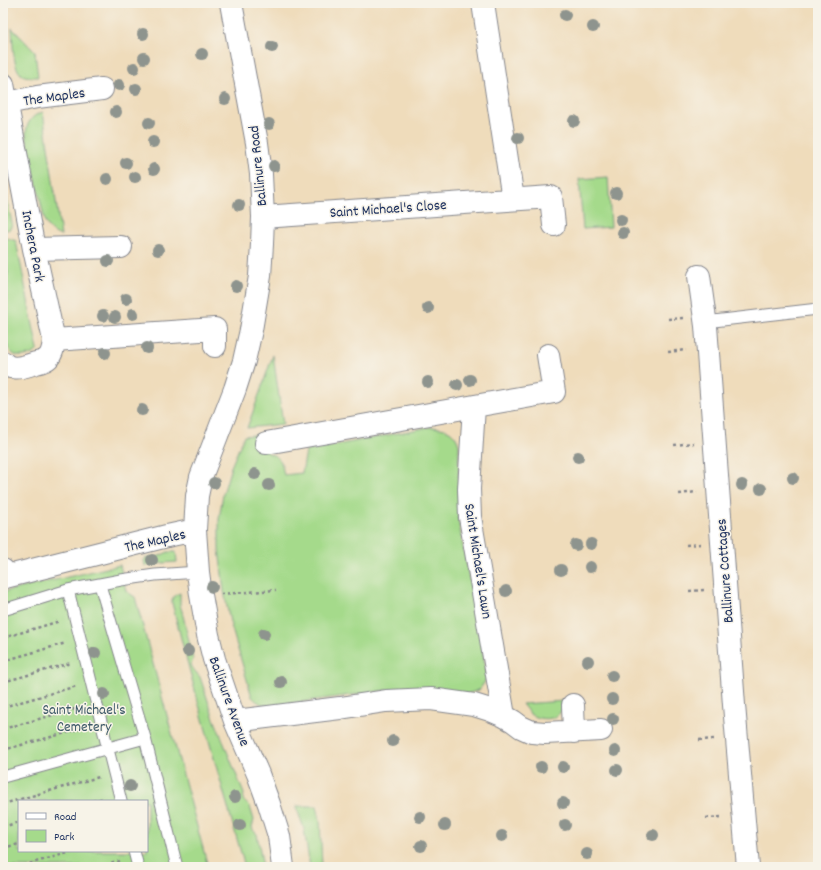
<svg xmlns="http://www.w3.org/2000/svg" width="821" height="870" viewBox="0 0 821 870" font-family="Dekko,sans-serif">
	<rect width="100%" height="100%" fill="#f7f3e8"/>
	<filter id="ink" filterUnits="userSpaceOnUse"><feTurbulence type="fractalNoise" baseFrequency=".025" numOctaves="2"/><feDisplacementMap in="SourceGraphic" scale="8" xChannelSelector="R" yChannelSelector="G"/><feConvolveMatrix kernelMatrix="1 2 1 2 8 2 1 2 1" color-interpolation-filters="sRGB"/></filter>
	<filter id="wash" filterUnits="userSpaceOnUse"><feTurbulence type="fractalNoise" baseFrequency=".012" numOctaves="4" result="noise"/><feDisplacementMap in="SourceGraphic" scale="16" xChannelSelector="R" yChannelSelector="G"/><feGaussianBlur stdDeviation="0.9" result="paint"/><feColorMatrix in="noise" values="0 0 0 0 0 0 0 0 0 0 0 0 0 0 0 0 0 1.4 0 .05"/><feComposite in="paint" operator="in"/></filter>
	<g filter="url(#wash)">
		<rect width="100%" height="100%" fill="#efdcbb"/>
		<path fill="#a5da8b" stroke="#608474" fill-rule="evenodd" d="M12,28L35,52L38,77C33,77 26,77 22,75C12,68 13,39 12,28Z
			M43,112L61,236C53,233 49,229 45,222L26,135C26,123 32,115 43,112Z
			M3,177L12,224L10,229L3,231Z
			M608,177L611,227L583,229L579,179Z
			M8,238L16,241L38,350C34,354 30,355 24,356C18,357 12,355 9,349C0,336 3,292 3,275L8,274L3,251V239Z
			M273,355L283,424L247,428L254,409Z
			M429,427C445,428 454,429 459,445L458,519L486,670L487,677L484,683L479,690L467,694L449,691L413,688L395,689L272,706C263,705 259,704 252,697L230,622L224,591L219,549V519L223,494L231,467L244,436L262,434L268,453C282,458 281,461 284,475L302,473L306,451Z
			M168,552H176L177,562L162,563L145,566L144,560L146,558L157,557Z
			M120,565L126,591L135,597L208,867H3V592ZM19,801H147V851H19Z
			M180,593V605L182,611L193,659L191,665L194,670L200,677L213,716L244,794L243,800L250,807L254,820L252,827L253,830L257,834L263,867H245C220,779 194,691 172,603C172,596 175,595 180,593Z
			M564,701V707C561,711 559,715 555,717C548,720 536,719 530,714C527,711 525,707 522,704Z
			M296,806H317L320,820L322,867H310L304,829Z"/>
	</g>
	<g filter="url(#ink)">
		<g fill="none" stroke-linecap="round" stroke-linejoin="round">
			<defs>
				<path id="lane" d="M705,322L818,309
					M100,585L145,738L177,867
					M68,590L121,801
					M3,610L68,590L121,580L155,575L198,572
					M3,777L145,738
					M134,851L138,867"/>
				<path id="street" d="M231,3L257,143L261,174L263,217L262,244L260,276L251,330L244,361L235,389L201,477L197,496L195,530L198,572L201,595L208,635L214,659L235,721L258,774L269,804L279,836L283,867
					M483,3L513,199
					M3,84L34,249L54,340C53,347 53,353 48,358C45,361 41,362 36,363C27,366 10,372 3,362
					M7,103L37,97L102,89
					M263,217L551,197L554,225
					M34,249L121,247
					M699,276L706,326L734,705L748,867
					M54,340L215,329V346
					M474,406L469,489L470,517L479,569L504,716
					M266,443L554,392L548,355
					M3,570L5,577L167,536L195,530
					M573,705L574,732
					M235,721L340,708L386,701L431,699L474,705L490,710L504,716L513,721L521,727L532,732L545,733L601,730"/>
			</defs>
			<use href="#lane" stroke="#85868c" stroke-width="13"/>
			<use href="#street" stroke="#85868c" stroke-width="24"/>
			<path stroke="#85868c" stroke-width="2.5" stroke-dasharray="3 3" stroke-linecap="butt" d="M668,319L684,318
				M668,352L686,350
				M674,445L694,443
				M679,494L697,492
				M686,545L702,544
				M689,591L705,590
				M221,594L276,590
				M3,638L60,621
				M3,661L66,643
				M3,682L71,663
				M3,707L77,686
				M3,729L82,707
				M699,740L716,739
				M3,750L88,727
				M93,801L104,798
				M3,804L99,777
				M706,818L723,817
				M3,827L19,822
				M3,848L19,844
				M18,867L75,851
				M100,867L120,861"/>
			<use href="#lane" stroke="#fff" stroke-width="11"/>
			<use href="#street" stroke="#fff" stroke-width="22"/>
		</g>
		<g fill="#8e948e">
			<circle cx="565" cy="15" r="6"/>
			<circle cx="593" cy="27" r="6"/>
			<circle cx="143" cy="34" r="6"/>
			<circle cx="272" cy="47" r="6"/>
			<circle cx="202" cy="54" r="6"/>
			<circle cx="144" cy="58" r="6"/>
			<circle cx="134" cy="68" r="6"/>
			<circle cx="119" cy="85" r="6"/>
			<circle cx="136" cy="89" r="6"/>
			<circle cx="225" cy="99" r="6"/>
			<circle cx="116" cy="112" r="6"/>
			<circle cx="574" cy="121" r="6"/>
			<circle cx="149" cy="123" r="6"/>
			<circle cx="269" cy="124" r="6"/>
			<circle cx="518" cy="138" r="6"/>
			<circle cx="153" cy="142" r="6"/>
			<circle cx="126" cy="163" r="6"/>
			<circle cx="274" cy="166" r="6"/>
			<circle cx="154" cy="169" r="6"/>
			<circle cx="135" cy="177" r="6"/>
			<circle cx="107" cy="179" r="6"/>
			<circle cx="616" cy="193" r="6"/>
			<circle cx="239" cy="205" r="6"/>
			<circle cx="621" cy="220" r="6"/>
			<circle cx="623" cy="233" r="6"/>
			<circle cx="158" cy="250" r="6"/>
			<circle cx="108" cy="261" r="6"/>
			<circle cx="236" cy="286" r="6"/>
			<circle cx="126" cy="299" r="6"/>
			<circle cx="428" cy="308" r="6"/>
			<circle cx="133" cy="314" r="6"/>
			<circle cx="103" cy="316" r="6"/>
			<circle cx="115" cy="317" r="6"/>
			<circle cx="147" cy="348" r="6"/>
			<circle cx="105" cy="353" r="6"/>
			<circle cx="470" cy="380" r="6"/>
			<circle cx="428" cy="382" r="6"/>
			<circle cx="457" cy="385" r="6"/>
			<circle cx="142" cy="410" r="6"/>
			<circle cx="578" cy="457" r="6"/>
			<circle cx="255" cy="474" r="6"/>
			<circle cx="793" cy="478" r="6"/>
			<circle cx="214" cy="483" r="6"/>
			<circle cx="269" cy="485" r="6"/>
			<circle cx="742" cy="485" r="6"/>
			<circle cx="761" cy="489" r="6"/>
			<circle cx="591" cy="544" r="6"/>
			<circle cx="576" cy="545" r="6"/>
			<circle cx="152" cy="560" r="6"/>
			<circle cx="590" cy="567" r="6"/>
			<circle cx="561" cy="570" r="6"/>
			<circle cx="212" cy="587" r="6"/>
			<circle cx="506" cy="591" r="6"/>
			<circle cx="264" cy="634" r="6"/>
			<circle cx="188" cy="651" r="6"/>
			<circle cx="95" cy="653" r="6"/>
			<circle cx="588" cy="661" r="6"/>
			<circle cx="612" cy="676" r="6"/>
			<circle cx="281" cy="682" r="6"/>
			<circle cx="104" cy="694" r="6"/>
			<circle cx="612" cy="699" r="6"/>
			<circle cx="613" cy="719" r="6"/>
			<circle cx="393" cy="741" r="6"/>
			<circle cx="615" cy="751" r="6"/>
			<circle cx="541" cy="767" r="6"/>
			<circle cx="563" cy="767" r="6"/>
			<circle cx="617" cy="770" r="6"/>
			<circle cx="130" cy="786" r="6"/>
			<circle cx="235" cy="797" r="6"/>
			<circle cx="563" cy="803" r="6"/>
			<circle cx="420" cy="817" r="6"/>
			<circle cx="240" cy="825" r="6"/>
			<circle cx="445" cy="825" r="6"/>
			<circle cx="565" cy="825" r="6"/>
			<circle cx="653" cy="835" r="6"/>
			<circle cx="502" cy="836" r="6"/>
			<circle cx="421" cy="846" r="6"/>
			<circle cx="587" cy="854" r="6"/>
		</g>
	</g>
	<g text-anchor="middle" stroke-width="3" stroke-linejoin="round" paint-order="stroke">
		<g font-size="15" fill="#1b2f5e" stroke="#f7f3e8">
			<text transform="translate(54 96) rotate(-8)" y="5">The Maples</text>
			<text transform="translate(257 166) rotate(-96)" y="5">Ballinure Road</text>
			<text transform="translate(388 208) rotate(-4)" y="5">Saint Michael's Close</text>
			<text transform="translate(34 246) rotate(79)" y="5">Inchera Park</text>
			<text transform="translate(155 540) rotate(-13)" y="5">The Maples</text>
			<text transform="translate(479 561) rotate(81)" y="5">Saint Michael's Lawn</text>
			<text transform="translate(724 571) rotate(-94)" y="5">Ballinure Cottages</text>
			<text transform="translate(230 701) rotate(70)" y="5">Ballinure Avenue</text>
		</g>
		<g font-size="15" fill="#3e5a69" stroke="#f7f3e8">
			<text x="84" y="714">Saint Michael's<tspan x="84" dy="17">Cemetery</tspan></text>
		</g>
	</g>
	<rect width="821" height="870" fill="none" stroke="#f7f3e8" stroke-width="16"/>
	<rect x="18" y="800" width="130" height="52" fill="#f7f3e8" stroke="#9fa5b1"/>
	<rect x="26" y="813" width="20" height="6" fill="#ffffff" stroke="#9fa5b1"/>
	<text x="54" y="820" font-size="12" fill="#1b2f5e">Road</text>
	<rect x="26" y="830" width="20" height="12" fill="#a5da8b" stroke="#9fa5b1"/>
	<text x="54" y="840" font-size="12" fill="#1b2f5e">Park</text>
</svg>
